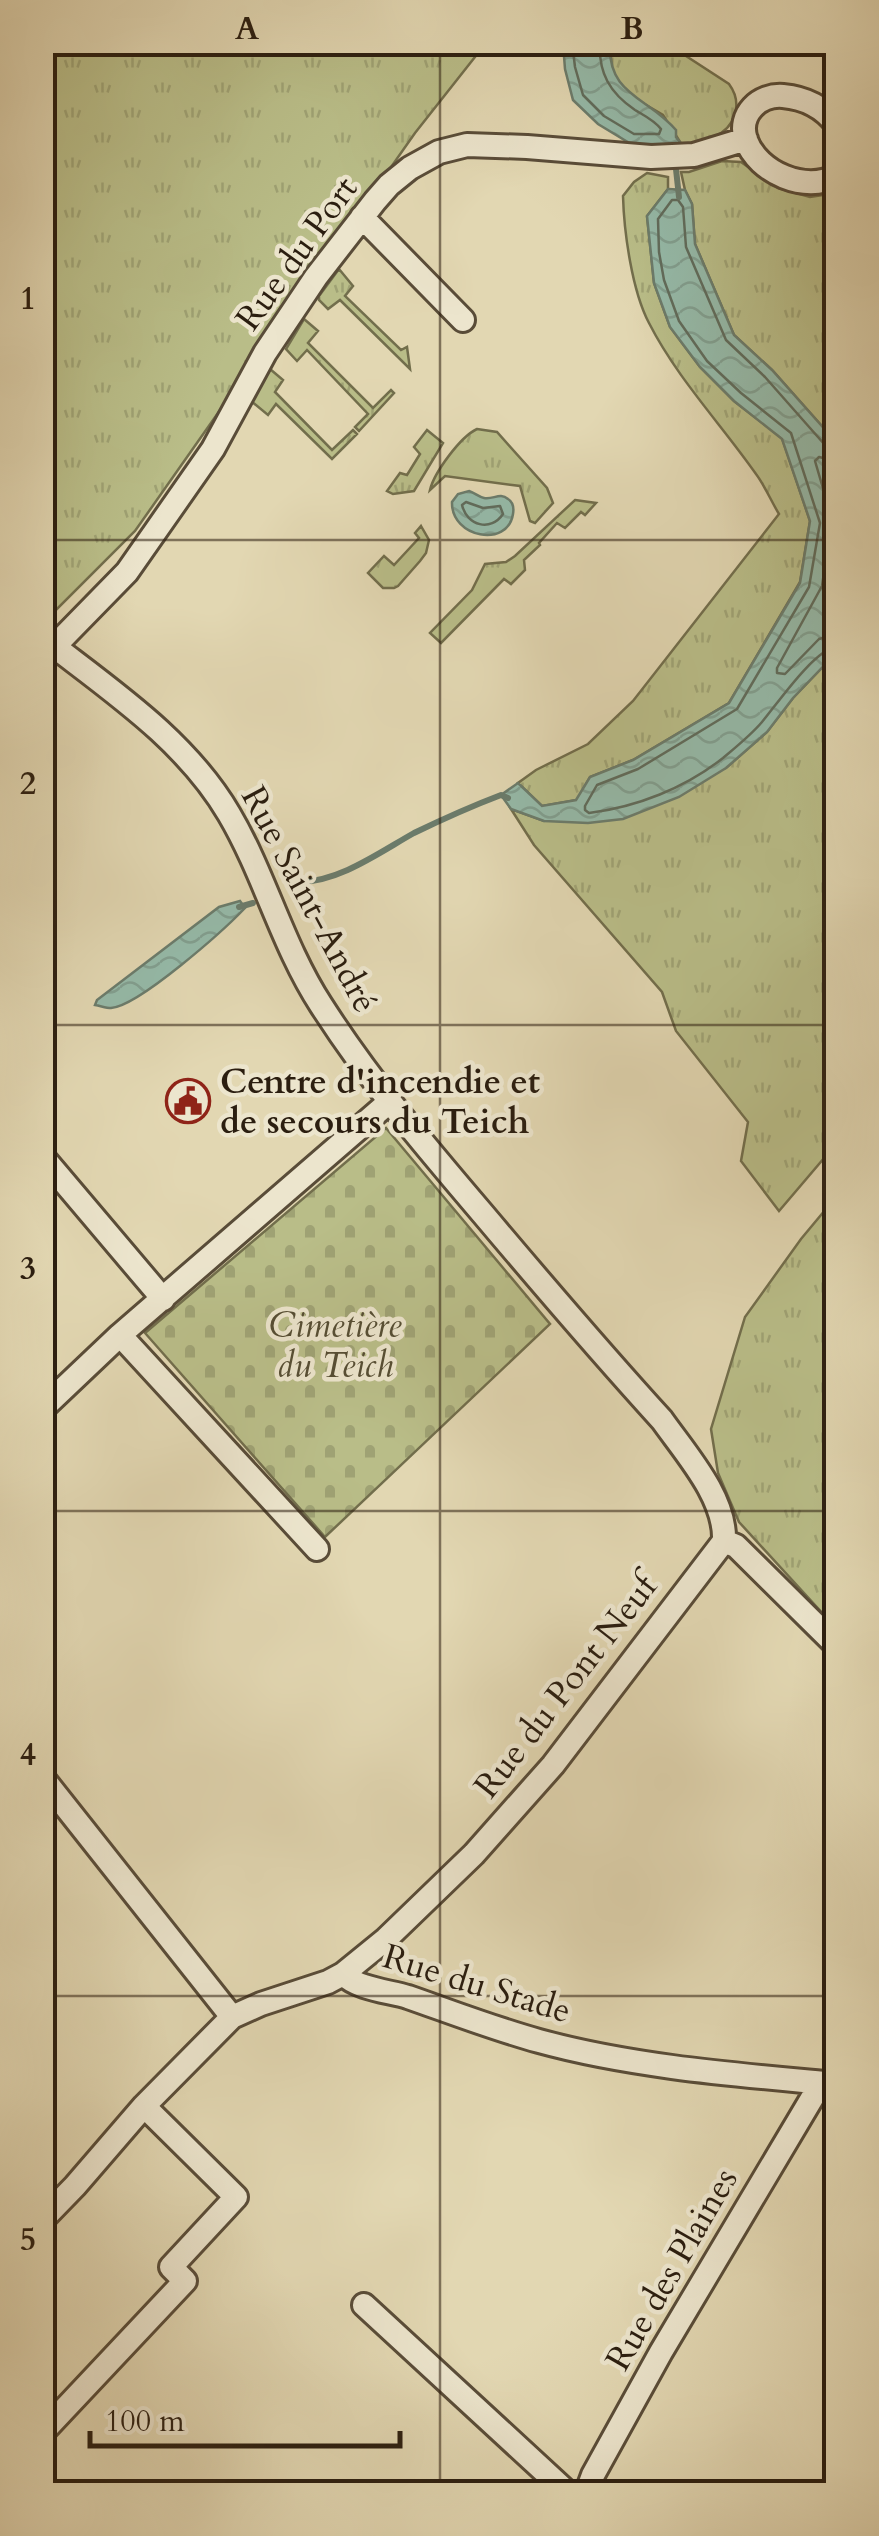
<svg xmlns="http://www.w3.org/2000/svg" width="879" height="2536" viewBox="0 0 879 2536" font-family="Cardo,serif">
	<defs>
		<pattern id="grass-tufts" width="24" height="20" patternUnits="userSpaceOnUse" patternTransform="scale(2.5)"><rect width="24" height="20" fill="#b9bd88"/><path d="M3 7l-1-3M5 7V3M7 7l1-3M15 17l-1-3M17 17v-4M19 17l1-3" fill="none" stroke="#9fa274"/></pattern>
		<pattern id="cemetery-stones" width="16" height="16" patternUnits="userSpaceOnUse" patternTransform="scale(2.5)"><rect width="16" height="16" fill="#b9bd88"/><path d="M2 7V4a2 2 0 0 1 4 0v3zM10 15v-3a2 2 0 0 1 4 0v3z" fill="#9fa274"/></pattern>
		<pattern id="water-waves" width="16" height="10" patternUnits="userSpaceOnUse" patternTransform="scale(2.5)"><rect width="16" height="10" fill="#95baa9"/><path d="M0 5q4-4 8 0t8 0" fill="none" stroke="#819f90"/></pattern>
	</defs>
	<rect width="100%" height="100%" fill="#e2d7b2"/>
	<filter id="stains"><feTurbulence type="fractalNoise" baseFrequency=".002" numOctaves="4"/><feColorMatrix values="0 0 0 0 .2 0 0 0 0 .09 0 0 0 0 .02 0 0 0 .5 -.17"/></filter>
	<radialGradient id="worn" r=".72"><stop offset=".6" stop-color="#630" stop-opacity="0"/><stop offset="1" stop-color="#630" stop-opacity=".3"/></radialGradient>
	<path fill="url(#grass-tufts)" stroke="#726e4c" stroke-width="2.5" d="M43,43H486L415,133L135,531L43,623Z
		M610,43H666L729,84C743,103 736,127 714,137C704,141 692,142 682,145L663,115L636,99L620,84L612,72Z
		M722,161L741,162L778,188L810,197L836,193V442L772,370L734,335L695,244L692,204L685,190L681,172H689Z
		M647,173L668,177V189L647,216L654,283L670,327L700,367L734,401L782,438L810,521L800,582L729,703L633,760L590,777L577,800L542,806L518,783L536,770L588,744L633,701L779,514C771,501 765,486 756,474C721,424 677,378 649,323C632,291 624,232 623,196L634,182Z
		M339,269L353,286L345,296L401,350L407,347L410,369L340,300L328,309L319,300V296Z
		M304,319L318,331L308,343L373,408L391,390L394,393L359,431L355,427L368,414L307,350L297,361L286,349Z
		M270,369L283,380L275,392L332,450L353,430L357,434L332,459L276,404L268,415L251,401Z
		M477,429L497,432L547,488L553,503L535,523L530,521L520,486L445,476L430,490C434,473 460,437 477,429Z
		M427,430L443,443L414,491L393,494L387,491L400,473L407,475L420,454L414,447Z
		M575,500L596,503L585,515L581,512L565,528L557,523L539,543L540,545L524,560L525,570L511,584L504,579L441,643L430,633L472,590L485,564L506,562L515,556Z
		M421,526L429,540L426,553L420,561L398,586L394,588H383L368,573L384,556L394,565L419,538L415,533Z
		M836,653V1144L779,1211L741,1161L748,1122L676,1031L662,992L534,845L511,809L544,821L726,768L767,732L793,698Z
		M836,1197V1628L739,1522L718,1473L711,1429L745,1317L801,1239Z"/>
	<path fill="url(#cemetery-stones)" stroke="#726e4c" stroke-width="2.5" d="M386,1128L550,1324L325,1537L145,1333Z"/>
	<path fill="url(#water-waves)" stroke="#6b7c6c" stroke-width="2.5" d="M563,43H610C607,95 648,97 676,130V137L682,145L631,144L598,124L573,100L565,69Z
		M668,189L685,190L692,204L695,244L734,335L772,370L836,442V653L793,698L767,732L726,768L679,797L623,819L588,823L544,821L511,809L501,795L518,783L542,806L576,800L590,777L633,760L729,703L800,583L810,521L782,439L734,401L700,367L670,327L654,283L647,216Z
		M469,491C475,493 479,497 484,498C493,500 500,492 508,499C513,502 514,508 513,514C508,548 451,538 452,502L458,494Z
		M240,901L245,908C224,930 139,1006 111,1008C106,1008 101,1006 95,1005L97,1000L219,907Z"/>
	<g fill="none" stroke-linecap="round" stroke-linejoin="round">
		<path stroke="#606c5c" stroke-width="2.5" d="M572,42L575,67L583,95L604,116L634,134H659L661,129C654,120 645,116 635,110C610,93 598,73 600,42
			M836,448L825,445L765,377L726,340L686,247L683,207L678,200H672L658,219L659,252L664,280L679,321L707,361L741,393L791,433L820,523L809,587L737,709L638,769L597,785L585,806V810L589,813C637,807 685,788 723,758C736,747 751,735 762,722C777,704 815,649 836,647
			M836,461L819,457L815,461L832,519L822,586L777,668V673L785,674L819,639L836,634
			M466,502L483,508L500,506L503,514C491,532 467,526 462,505Z"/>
		<path stroke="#6b7c6c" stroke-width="6" d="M675,160L679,197
			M299,882C339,882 380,852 414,833C443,819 472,806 501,795L508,798
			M239,907L253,903"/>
		<defs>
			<path id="street" d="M836,124C823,107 805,98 783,96C760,94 737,114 746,140C758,173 806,193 836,176
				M362,217L463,320
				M55,647C119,696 188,744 229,814C265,875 282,945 321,1005C369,1080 425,1146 483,1214C542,1284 601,1353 662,1420C686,1454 726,1498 724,1541
				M42,659L127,572L213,449L265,353L316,277L375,201L389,185L410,168L439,152L467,145L527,147L651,157L694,155L746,139
				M42,1156L163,1299
				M120,1335L317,1549
				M42,1409L120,1335L388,1103
				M724,1541L736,1546L836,1645
				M42,1777L232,2017
				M343,1974C358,1989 388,1991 408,1997C451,2012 495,2029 539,2041C633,2067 740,2075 836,2084
				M42,2220L75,2186L144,2106L232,2017L261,2004L328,1982L343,1974L386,1939L474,1854L553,1765L724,1541
				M364,2305L569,2494
				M42,2433L185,2281L171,2267L236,2197L144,2106
				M586,2494L593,2475L661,2352L821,2083"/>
		</defs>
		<use href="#street" stroke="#594c38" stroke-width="28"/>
		<use href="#street" stroke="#ece5cd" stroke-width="22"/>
	</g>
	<path fill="none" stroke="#2b1e10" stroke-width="2.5" stroke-opacity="0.55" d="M440,42V2494M42,540H836M42,1025H836M42,1511H836M42,1996H836"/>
	<defs>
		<symbol id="civic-ring" viewBox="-11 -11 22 22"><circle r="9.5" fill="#ece5cd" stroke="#8f2418" stroke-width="1.5"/><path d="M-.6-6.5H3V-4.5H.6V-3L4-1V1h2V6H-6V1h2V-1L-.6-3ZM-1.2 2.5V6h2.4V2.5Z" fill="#8f2418"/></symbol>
	</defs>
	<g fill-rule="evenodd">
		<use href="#civic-ring" x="163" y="1076" width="50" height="50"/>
	</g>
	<g text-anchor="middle" stroke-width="9" stroke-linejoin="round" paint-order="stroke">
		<g font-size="35" fill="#2b1e10" stroke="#ece5cd">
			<text transform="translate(296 253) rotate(-54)" y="12">Rue du Port</text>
			<text transform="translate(310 899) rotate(62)" y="12">Rue Saint-André</text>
			<text transform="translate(565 1686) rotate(-52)" y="12">Rue du Pont Neuf</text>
			<text transform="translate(477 1983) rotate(17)" y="12">Rue du Stade</text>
			<text transform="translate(671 2269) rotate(-60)" y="12">Rue des Plaines</text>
		</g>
		<g font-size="35" font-weight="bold" fill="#2b1e10" stroke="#ece5cd" text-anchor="start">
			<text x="220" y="1093">Centre d'incendie et<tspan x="220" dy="40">de secours du Teich</tspan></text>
		</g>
		<g font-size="35" font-style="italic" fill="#564e34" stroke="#ece5cd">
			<text x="335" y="1337">Cimetière<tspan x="335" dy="40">du Teich</tspan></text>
		</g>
	</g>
	<rect width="879" height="2536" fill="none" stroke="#e2d7b2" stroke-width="110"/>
	<path d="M90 2431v15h310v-15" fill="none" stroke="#2b1e10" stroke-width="5"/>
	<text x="105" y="2431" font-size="30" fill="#2b1e10" stroke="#ece5cd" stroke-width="8" paint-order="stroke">100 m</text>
	<rect x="55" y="55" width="769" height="2426" fill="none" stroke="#2b1e10" stroke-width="4"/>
	<g font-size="32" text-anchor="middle" font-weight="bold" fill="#2b1e10">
		<text x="247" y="39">A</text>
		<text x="632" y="39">B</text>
		<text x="28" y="309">1</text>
		<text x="28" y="794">2</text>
		<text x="28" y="1279">3</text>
		<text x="28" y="1765">4</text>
		<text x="28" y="2250">5</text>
	</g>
	<rect width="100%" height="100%" filter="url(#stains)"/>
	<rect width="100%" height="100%" fill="url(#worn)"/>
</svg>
